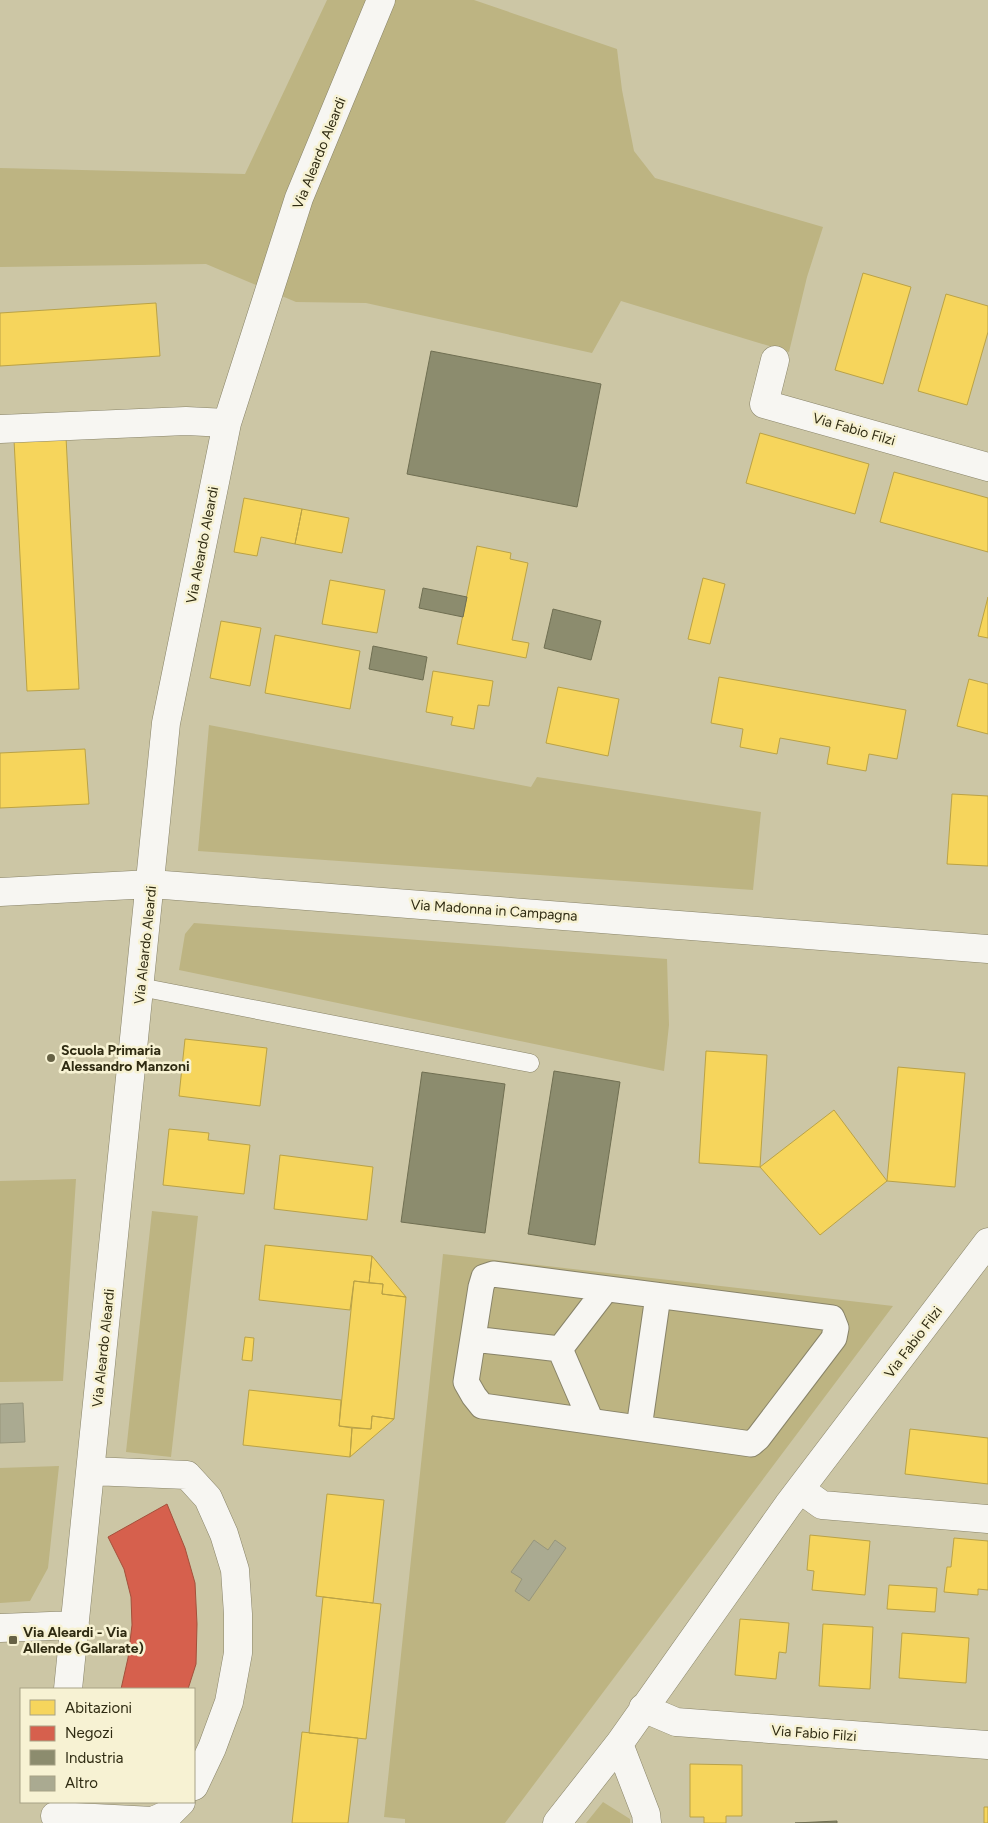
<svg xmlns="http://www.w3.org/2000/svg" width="988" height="1823" viewBox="0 0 988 1823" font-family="Figtree,sans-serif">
	<rect width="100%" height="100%" fill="#ccc6a5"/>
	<path fill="#bdb482" d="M327,0H474L617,49L622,90L634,151L655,178L823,227L807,277L789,352L621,301L592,353L366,303L296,302L206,264L0,267V168L245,174Z
		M209,725L531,787L537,777L761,812L753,890L198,851Z
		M194,923L667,959L669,1025L664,1071L179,970L185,934Z
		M76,1179L63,1381L0,1382V1181Z
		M152,1211L198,1216L171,1457L126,1452Z
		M443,1254L893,1306L505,1823H405V1819L384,1817Z
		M59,1466L48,1568L30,1601L0,1603V1468Z
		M603,1802L630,1819V1823H586Z"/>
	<path fill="#f6d55c" stroke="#baa246" d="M863,273L911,287L883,384L835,370Z
		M946,294L988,306V332L967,405L918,391Z
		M156,303L160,356L0,366V313Z
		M760,433L869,464L855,514L746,483Z
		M66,437L79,689L27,691L14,440Z
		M894,472L988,498V552L880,522Z
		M244,498L302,509L295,544L261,537L257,556L234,552Z
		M302,509L349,518L342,553L295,544Z
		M477,546L511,553L510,559L528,563L512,640L529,643L526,658L457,644Z
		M703,578L725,584L710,644L688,639Z
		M330,580L385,590L377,633L322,624Z
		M988,597V638L978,636Z
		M221,621L261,628L250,686L210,678Z
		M275,635L360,651L350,709L265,693Z
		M433,671L493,681L489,706L478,705L474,729L451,725L453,717L426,712Z
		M719,677L906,710L897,759L869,754L866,771L827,764L830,747L780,738L777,754L740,747L743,729L711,723Z
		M969,679L988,684V734L957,726Z
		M558,687L619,699L608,756L546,743Z
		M85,749L89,804L0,808V753Z
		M952,794L988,796V866L947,864Z
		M185,1039L267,1048L260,1106L179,1096Z
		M706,1051L767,1055L760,1167L699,1163Z
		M898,1067L965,1073L955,1187L887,1181Z
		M834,1110L887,1181L820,1235L760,1167Z
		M169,1129L209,1133L208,1140L250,1145L244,1194L163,1185Z
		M280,1155L373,1167L367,1220L274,1209Z
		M265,1245L372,1256L369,1283L354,1281L350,1310L259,1300Z
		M372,1256L406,1297L382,1294L383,1284L369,1283Z
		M354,1281L383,1284L382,1294L406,1297L394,1419L372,1416L371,1429L339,1426Z
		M245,1337L254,1338L252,1361L242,1360Z
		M249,1390L341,1400L339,1426L352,1428L350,1457L243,1445Z
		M372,1416L394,1419L350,1457L352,1428L371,1429Z
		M910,1429L988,1438V1484L905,1474Z
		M327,1494L384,1500L373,1603L316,1596Z
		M810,1535L870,1541L865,1595L812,1590L814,1571L807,1570Z
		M954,1538L988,1541V1590L978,1589V1595L944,1592L947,1567H951Z
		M889,1585L937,1588L935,1612L887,1609Z
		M323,1597L381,1604L366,1739L309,1733Z
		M740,1619L789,1623L786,1653L779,1652L776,1679L735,1675Z
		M823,1624L873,1627L870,1689L819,1686Z
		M902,1633L969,1638L966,1683L899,1678Z
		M302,1732L358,1738L348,1823H292Z
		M690,1764L742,1765V1816H726V1823H704V1817H690Z
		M984,1807H988V1823H984Z"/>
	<path fill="#d6604d" stroke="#a4503b" d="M167,1504L185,1548L195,1583L197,1624L196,1664L188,1689H121L128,1658L132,1625L131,1597L124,1569L108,1537Z"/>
	<path fill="#8c8c6e" stroke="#706f52" d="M431,351L601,384L577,507L407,474Z
		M423,588L467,597L463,617L419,608Z
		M553,609L601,621L591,660L544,648Z
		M373,646L427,657L423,680L369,669Z
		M554,1071L620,1082L595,1245L528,1234Z
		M422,1072L505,1084L485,1233L401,1222Z
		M837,1821V1823H795Z"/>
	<path fill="#aaaa91" stroke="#97967c" d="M23,1403L25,1442L0,1443V1404Z
		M534,1540L548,1550L555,1540L566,1548L529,1601L515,1591L522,1579L511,1572Z"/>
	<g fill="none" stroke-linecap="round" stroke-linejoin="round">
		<defs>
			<path id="service" d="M140,987L530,1063"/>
			<path id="pedestrian" d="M493,1274L832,1318L836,1328L834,1338L758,1438L751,1444L482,1406L474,1396L466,1382L481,1287L484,1277Z
				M473,1339L560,1349
				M591,1421L560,1349L606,1289
				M639,1428L658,1296"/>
			<path id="minor" d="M775,360L764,404L988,467
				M0,429L186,421L227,423
				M0,892L151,884L988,949
				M91,1471L187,1475L208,1498L224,1534L235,1570L238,1614V1653L229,1702L212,1748L194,1786
				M801,1490L822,1505L988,1519
				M0,1628L75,1625
				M68,1689L166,723L227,423L299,198L381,0
				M643,1708L676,1722L988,1745
				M619,1744L646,1814L647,1823
				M55,1816L153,1821L170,1813L181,1802
				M557,1823L619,1744L788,1505L988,1242"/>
		</defs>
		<use href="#service" stroke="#888368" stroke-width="19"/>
		<use href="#pedestrian" stroke="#888368" stroke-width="27"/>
		<use href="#minor" stroke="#888368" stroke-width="29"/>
		<use href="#service" stroke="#f7f6f2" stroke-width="18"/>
		<use href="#pedestrian" stroke="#f7f6f2" stroke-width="25"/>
		<use href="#minor" stroke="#f7f6f2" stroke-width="28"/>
	</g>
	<g fill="#666145" stroke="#f7f2d3" stroke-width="2">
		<circle cx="51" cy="1058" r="5"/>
		<rect x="8" y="1635" width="10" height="10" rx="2.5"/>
	</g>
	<g text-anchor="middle" stroke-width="5" stroke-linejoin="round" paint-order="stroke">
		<g font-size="14" fill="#2f2b12" stroke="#f7f2d3">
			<text transform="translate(319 153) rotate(-68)" y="5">Via Aleardo Aleardi</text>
			<text transform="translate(854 429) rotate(16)" y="5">Via Fabio Filzi</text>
			<text transform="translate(202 545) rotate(-79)" y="5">Via Aleardo Aleardi</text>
			<text transform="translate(494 910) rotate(4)" y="5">Via Madonna in Campagna</text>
			<text transform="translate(145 945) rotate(-84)" y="5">Via Aleardo Aleardi</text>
			<text transform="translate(913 1342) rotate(-53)" y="5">Via Fabio Filzi</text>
			<text transform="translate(103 1348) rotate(-84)" y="5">Via Aleardo Aleardi</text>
			<text transform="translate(814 1733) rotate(4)" y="5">Via Fabio Filzi</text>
		</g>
		<g font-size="14" font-weight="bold" fill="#2f2b12" stroke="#f7f2d3" text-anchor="start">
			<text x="61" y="1055">Scuola Primaria<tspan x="61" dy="16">Alessandro Manzoni</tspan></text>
			<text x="23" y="1637">Via Aleardi - Via<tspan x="23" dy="16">Allende (Gallarate)</tspan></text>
		</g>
	</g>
	<rect x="20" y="1688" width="175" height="115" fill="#f7f2d3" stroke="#a7a286"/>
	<rect x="30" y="1700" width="25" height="15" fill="#f6d55c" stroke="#a7a286"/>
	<text x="65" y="1713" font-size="15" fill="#2f2b12">Abitazioni</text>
	<rect x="30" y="1726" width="25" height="15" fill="#d6604d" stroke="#a7a286"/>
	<text x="65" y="1738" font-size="15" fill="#2f2b12">Negozi</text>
	<rect x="30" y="1750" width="25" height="15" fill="#8c8c6e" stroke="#a7a286"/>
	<text x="65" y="1763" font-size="15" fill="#2f2b12">Industria</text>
	<rect x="30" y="1776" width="25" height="15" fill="#aaaa91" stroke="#a7a286"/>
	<text x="65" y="1788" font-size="15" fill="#2f2b12">Altro</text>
</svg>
